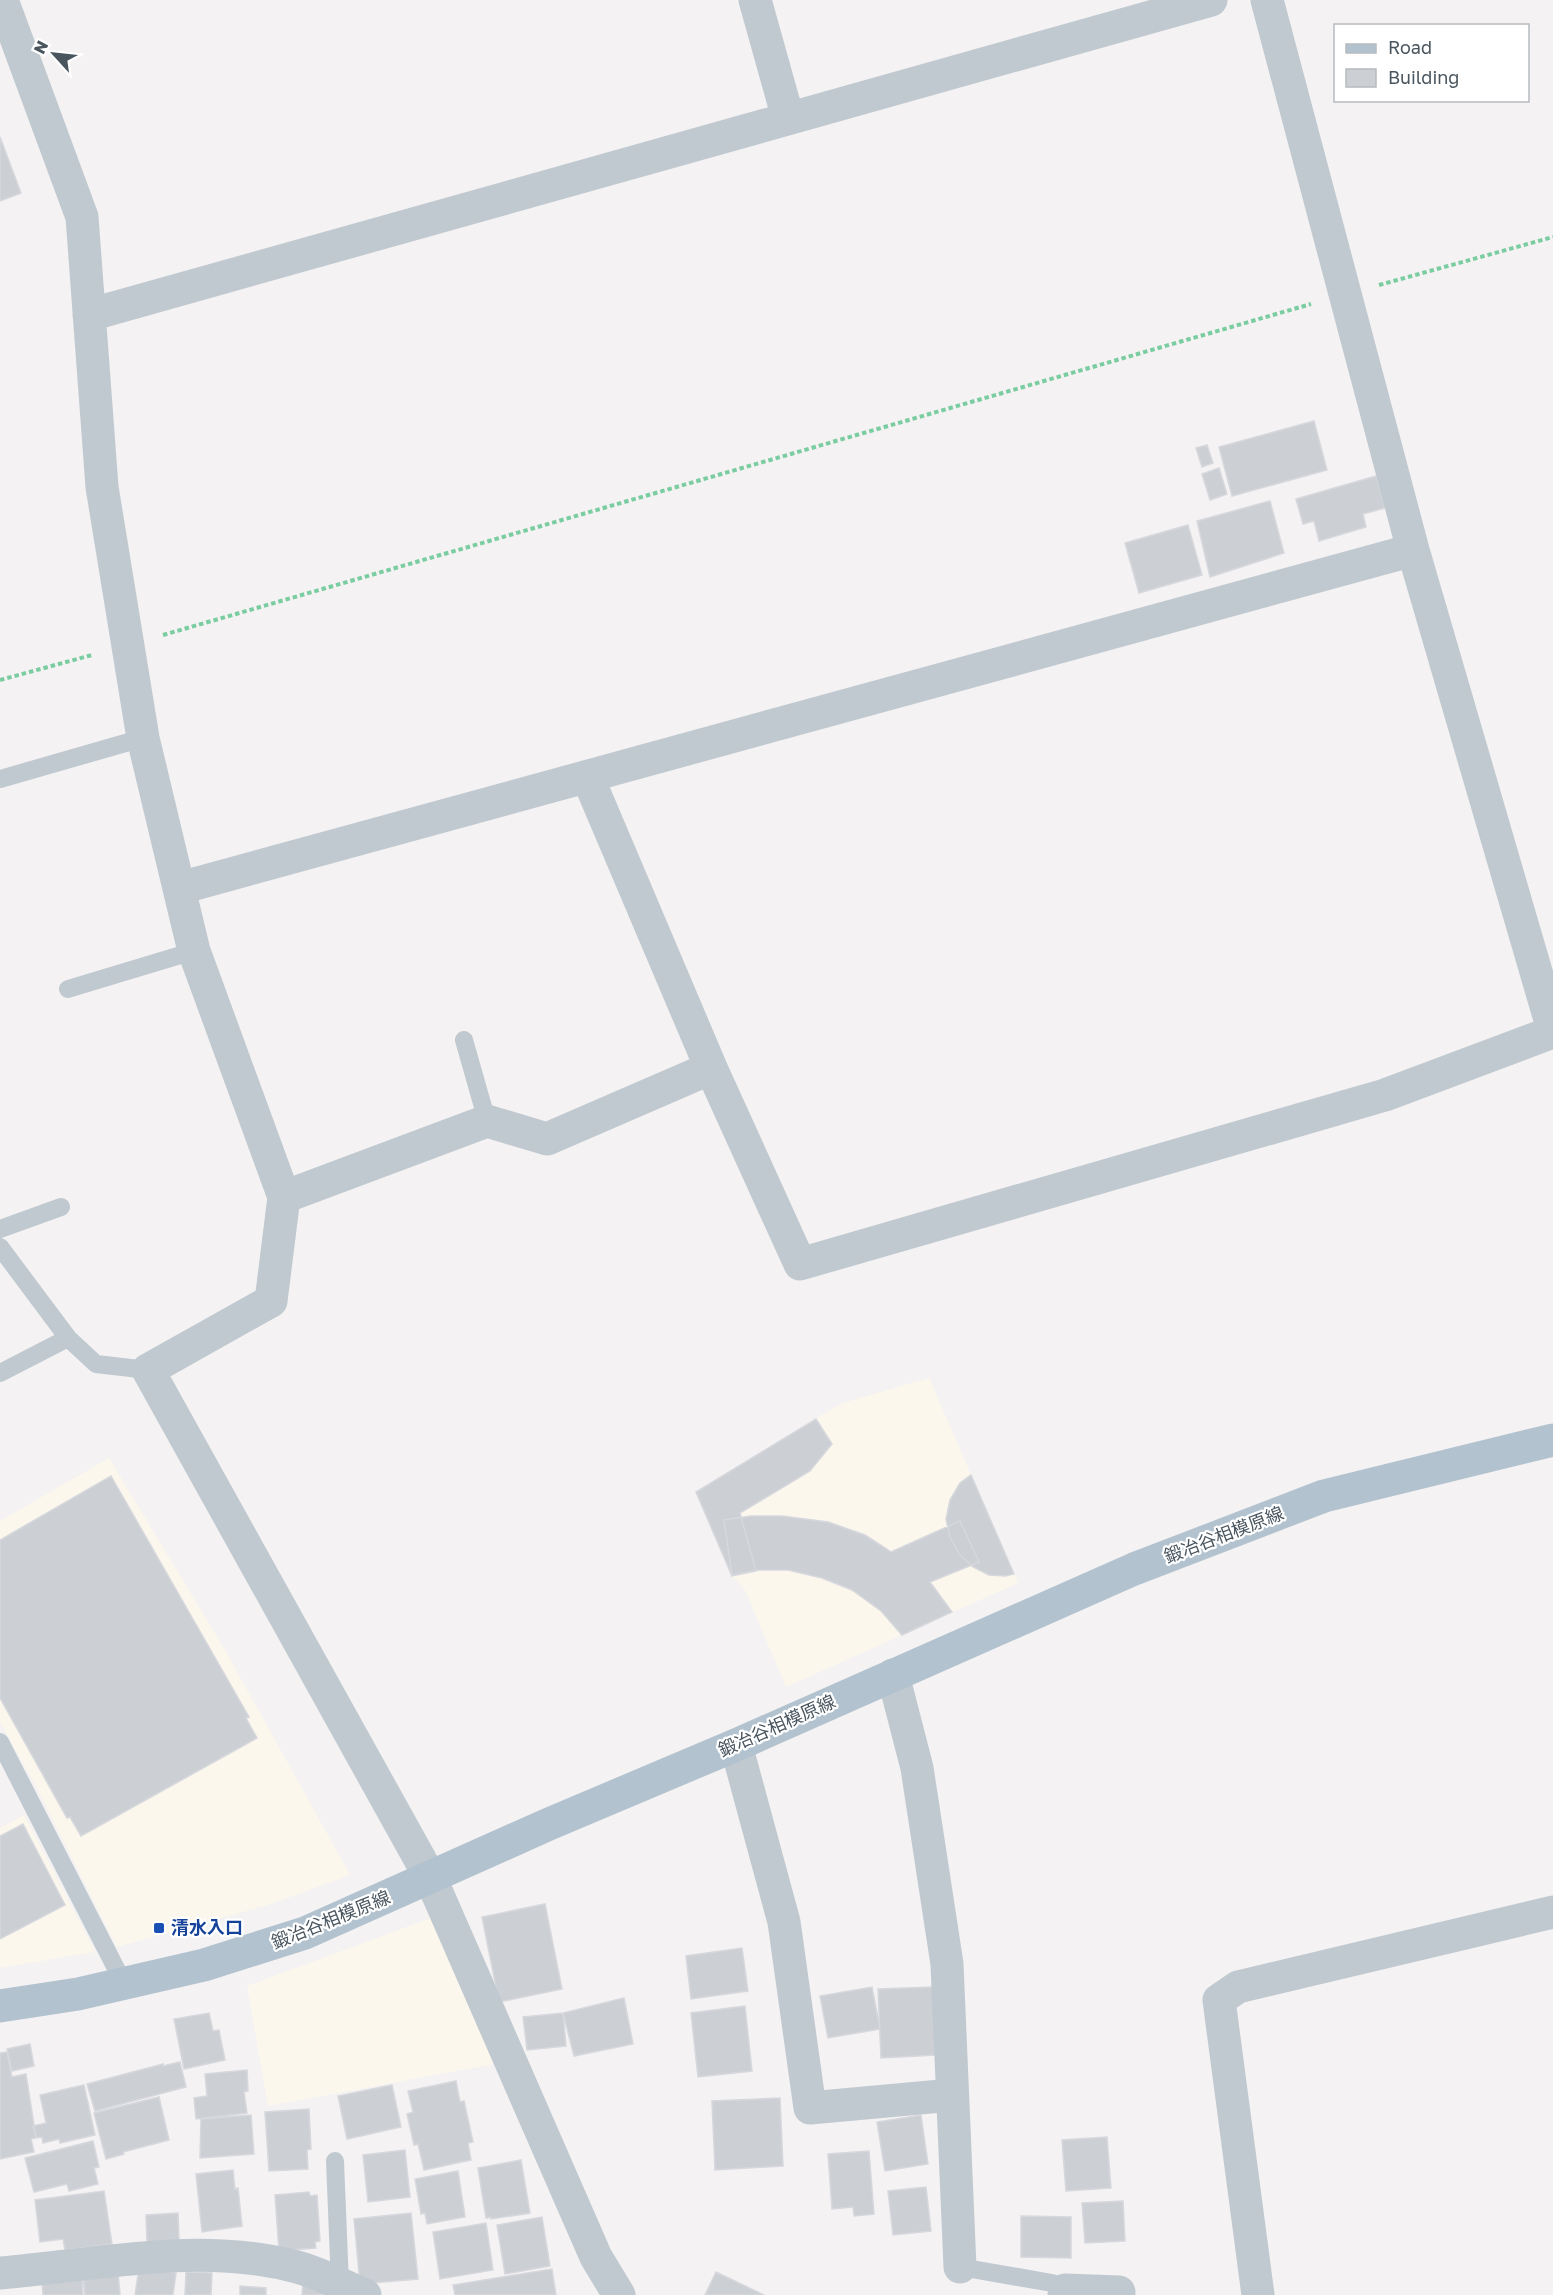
<svg xmlns="http://www.w3.org/2000/svg" width="1553" height="2295" viewBox="0 0 1553 2295" font-family="'Golos Text','Noto Sans JP',sans-serif">
	<rect width="100%" height="100%" fill="#f4f2f2"/>
	<path fill="#fcf7ed" d="M929,1378L1018,1583L786,1687L745,1590L732,1576L696,1492L840,1404Z
		M109,1458L226,1652L350,1875L271,1904L117,1947L35,1784L0,1722V1521Z
		M24,1815L95,1952L0,1968V1828Z
		M439,1915L494,2064L268,2106L247,1986Z"/>
	<path fill="#cccfd4" stroke="#d6d8dd" stroke-width="1.5" d="M0,137L21,193L0,201Z
		M1314,421L1327,470L1232,496L1219,447Z
		M1207,445L1213,463L1202,467L1196,448Z
		M1219,468L1227,494L1210,500L1202,474Z
		M1376,476L1385,508L1363,514L1366,527L1319,541L1314,521L1303,524L1296,499Z
		M1270,501L1284,553L1210,577L1197,521Z
		M1188,525L1202,575L1139,593L1125,543Z
		M816,1419L832,1444L810,1471L740,1513L756,1571L732,1576L696,1492Z
		M971,1475L1014,1574L1005,1576L989,1575L973,1567L959,1554L950,1537L946,1519L950,1500L960,1483Z
		M111,1476L249,1717L246,1718L257,1738L81,1836L70,1817L67,1818L0,1698V1540Z
		M751,1516H782L828,1522L865,1535L891,1552L960,1521L979,1562L930,1582L952,1612L902,1635L881,1611L852,1590L822,1578L788,1570H759L732,1575L724,1520Z
		M23,1824L65,1905L0,1939V1836Z
		M545,1904L562,1989L499,2002L482,1917Z
		M742,1948L748,1991L691,1999L686,1956Z
		M872,1987L880,2029L828,2038L820,1996Z
		M933,1987L936,2055L881,2058L878,1989Z
		M624,1998L633,2044L574,2056L563,2013Z
		M745,2006L752,2071L698,2077L691,2013Z
		M209,2013L213,2031L219,2030L225,2060L184,2069L174,2019Z
		M563,2013L566,2046L527,2050L523,2017Z
		M30,2044L34,2066L12,2071L7,2049Z
		M7,2052L12,2077L26,2074L36,2138L31,2139L34,2152L0,2159V2053Z
		M180,2062L186,2087L95,2111L87,2084L163,2064V2066Z
		M247,2070L248,2091L244,2092L247,2113L196,2119L194,2098L207,2096L205,2074Z
		M456,2081L460,2102L464,2101L473,2142L468,2143L471,2160L424,2170L418,2144L414,2145L407,2114L413,2112L408,2091Z
		M84,2085L95,2135L60,2143L59,2139L43,2143L42,2137L36,2138L33,2126L46,2123L40,2095Z
		M392,2085L401,2127L347,2139L338,2096Z
		M159,2097L169,2140L123,2152L124,2154L106,2159L94,2113Z
		M780,2098L783,2166L715,2170L712,2101Z
		M309,2109L311,2149L307,2150L308,2169L269,2171L265,2112Z
		M251,2115L254,2154L200,2158L201,2119Z
		M921,2115L928,2164L885,2171L877,2122Z
		M1107,2137L1111,2188L1066,2191L1062,2140Z
		M93,2141L99,2167L94,2168L98,2184L69,2191L67,2184L34,2192L25,2158Z
		M405,2150L410,2197L368,2202L363,2155Z
		M869,2151L874,2214L854,2216L853,2207L832,2209L828,2154Z
		M521,2160L530,2213L491,2219V2217L486,2218L478,2168Z
		M233,2170L235,2189L238,2188L242,2226L202,2232L196,2174Z
		M458,2171L465,2217L427,2224L425,2213L421,2214L415,2179Z
		M926,2187L931,2231L893,2235L888,2191Z
		M104,2191L112,2244L65,2250L63,2239L40,2242L35,2200Z
		M309,2192L310,2196L317,2195L320,2241L315,2242L316,2248L279,2251L275,2195Z
		M1123,2201L1125,2241L1085,2243L1082,2203Z
		M178,2213L179,2241L147,2244L146,2215Z
		M411,2213L418,2279L360,2284L354,2219Z
		M1021,2216L1071,2217V2258L1021,2257Z
		M542,2217L550,2266L505,2274L497,2225Z
		M486,2223L493,2270L440,2279L433,2232Z
		M139,2268L176,2273L173,2295H135Z
		M552,2269L556,2295H455L453,2285Z
		M118,2272L120,2295H85L83,2275Z
		M186,2272L212,2273L211,2295H185Z
		M716,2272L764,2295H705Z
		M82,2279L83,2295H43L42,2283Z
		M303,2283L324,2285L323,2295H302Z
		M240,2286L266,2288V2295H240Z"/>
	<g fill="none" stroke-linecap="round" stroke-linejoin="round">
		<path stroke="#7acda1" stroke-width="4" stroke-dasharray="4.5 3" stroke-linecap="butt" d="M1379,285L1553,237
			M163,635L1311,304
			M0,680L92,655"/>
		<path stroke="#c0c9d0" stroke-width="18" d="M0,779L143,738
			M68,989L194,951
			M464,1040L487,1121
			M0,1229L61,1207
			M0,1247L68,1338L96,1364L148,1370
			M0,1373L68,1338
			M0,1742L124,1984
			M335,2161L340,2285
			M960,2267L1052,2283L1065,2290"/>
		<path stroke="#c0c9d0" stroke-width="33" d="M2,0L82,217L102,487L143,738L194,951L284,1197L271,1301L148,1370L431,1879L596,2257L619,2295
			M755,0L788,118
			M1267,0L1413,550L1553,1030
			M89,315L1211,0
			M588,778L711,1068L800,1264L1385,1095L1553,1032
			M180,888L1413,550
			M284,1197L487,1121L547,1139L711,1068
			M893,1675L917,1768L947,1964L960,2267
			M736,1745L784,1922L810,2108L952,2095
			M0,2273C98,2265 199,2241 297,2267C320,2273 343,2286 365,2295
			M1064,2295L1065,2290L1119,2292
			M1258,2295L1219,2000L1238,1987L1553,1912"/>
		<path stroke="#b2c2cf" stroke-width="33" d="M0,2006L78,1994L204,1965L305,1933L549,1824L736,1745L1134,1569L1324,1496L1553,1440"/>
	</g>
	<rect fill="#1a4fb4" stroke="#fff" stroke-width="2" x="153" y="1922" width="12" height="12" rx="3"/>
	<g text-anchor="middle" stroke-width="4.5" stroke-linejoin="round" paint-order="stroke">
		<g font-size="18" fill="#4a565f" stroke="#fff">
			<text transform="translate(1224 1535) rotate(-21)" y="6">鍛冶谷相模原線</text>
			<text transform="translate(777 1726) rotate(-24)" y="6">鍛冶谷相模原線</text>
			<text transform="translate(331 1920) rotate(-22)" y="6">鍛冶谷相模原線</text>
		</g>
		<g font-size="18" font-weight="bold" fill="#164399" stroke="#fff" text-anchor="start">
			<text x="171" y="1934">清水入口</text>
		</g>
	</g>
	<rect x="1334" y="24" width="195" height="78" fill="#ffffff" stroke="#b7bbbf" stroke-width="1.5"/>
	<rect x="1346" y="44" width="30" height="9" fill="#b2c2cf" stroke="#b7bbbf" stroke-width="1.5"/>
	<text x="1388" y="54" font-size="18" fill="#4a565f">Road</text>
	<rect x="1346" y="69" width="30" height="18" fill="#cccfd4" stroke="#b7bbbf" stroke-width="1.5"/>
	<text x="1388" y="84" font-size="18" fill="#4a565f">Building</text>
	<g transform="translate(54 54) rotate(297)" stroke="#ffffff" stroke-width="4.5" paint-order="stroke">
	<path d="M0-4.5L10 22L0 15L-10 22Z" fill="#4a565f"/>
	<text y="-9" font-size="16" font-weight="bold" text-anchor="middle" fill="#4a565f">N</text>
	</g>
</svg>
